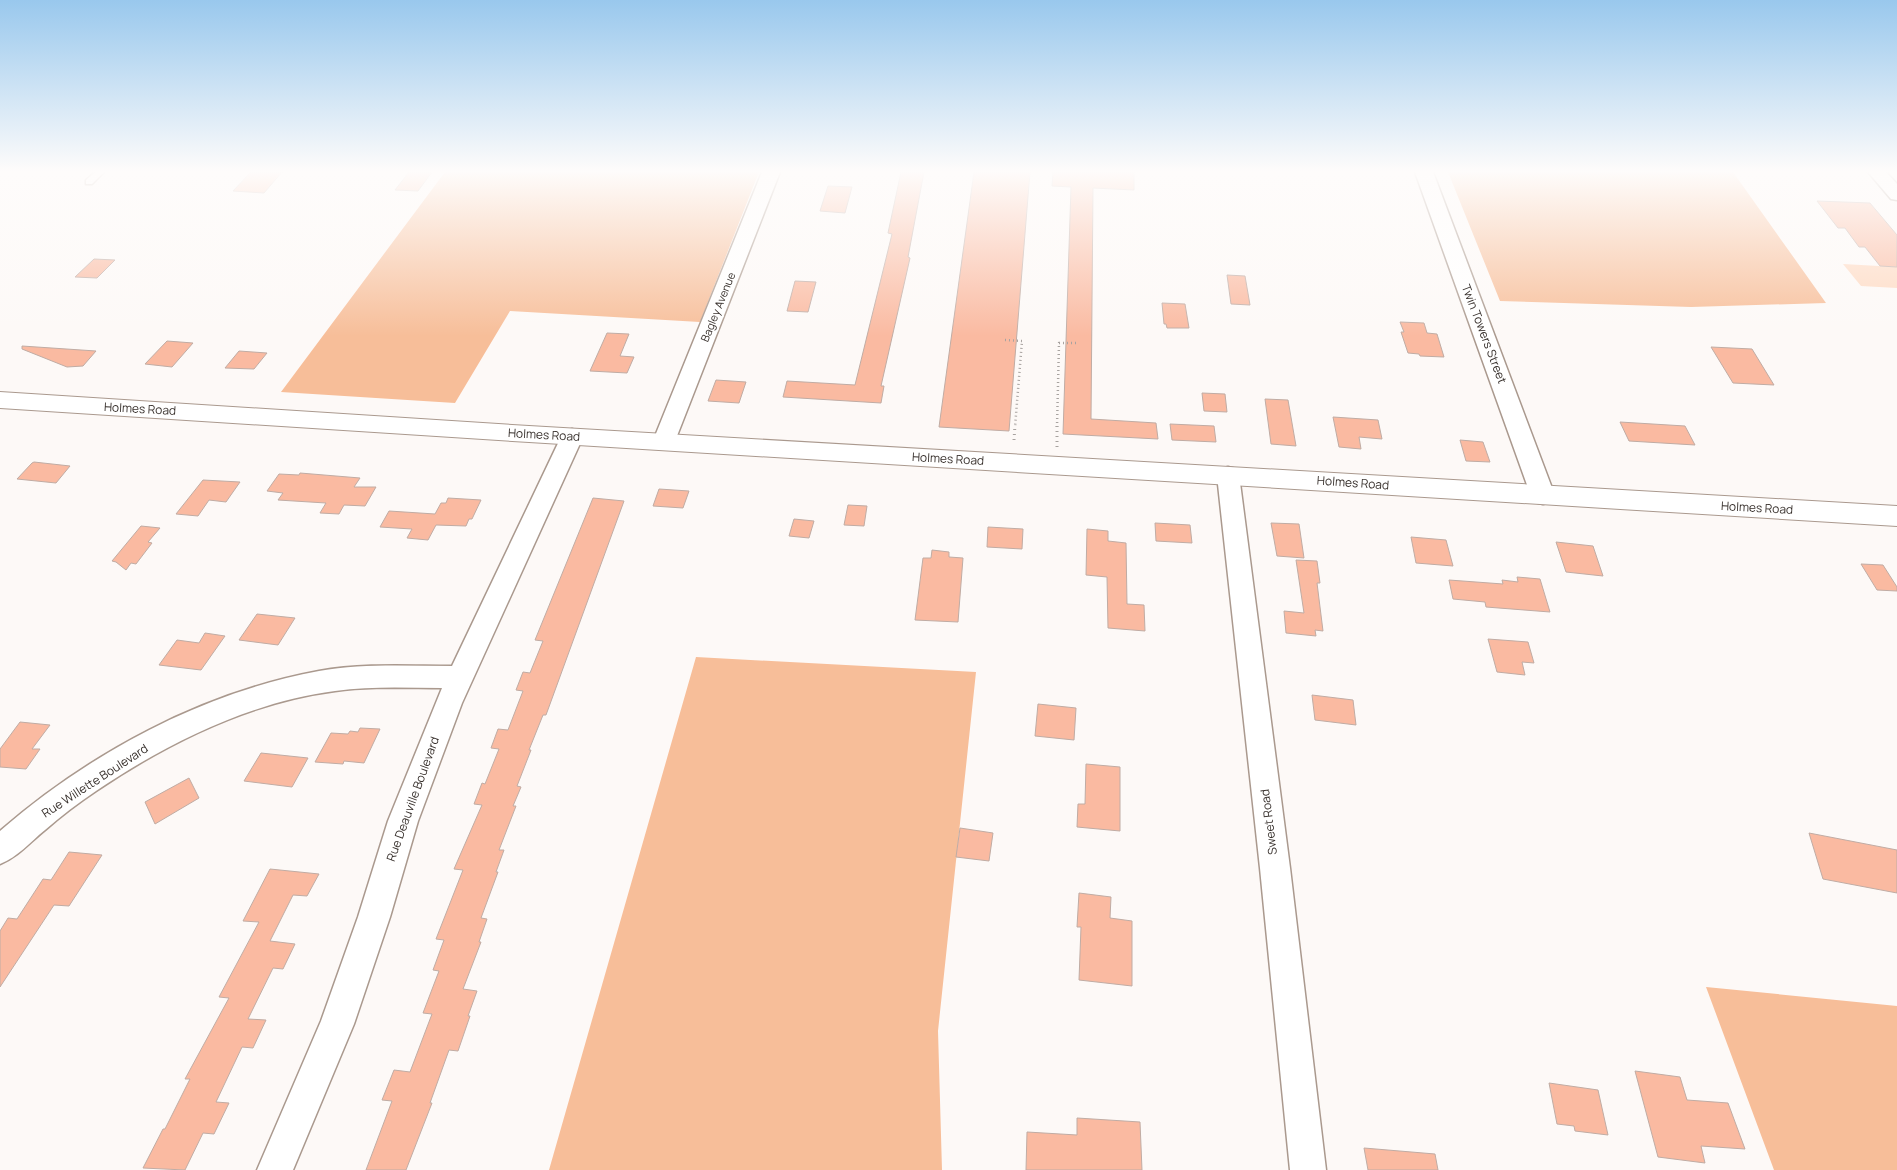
<svg xmlns="http://www.w3.org/2000/svg" width="1897" height="1170" viewBox="0 0 1897 1170" font-family="Manrope,sans-serif">
	<rect width="100%" height="100%" fill="#fdf9f7"/>
	<path fill="#fed9c1" d="M1843,264L1897,267V288L1861,286Z"/>
	<path fill="#f7be99" d="M445,172H759L700,322L510,311L455,403L281,392Z
		M1448,172H1733L1826,303L1691,307L1500,301Z
		M696,657L976,672L938,1031L942,1170H549Z
		M1706,987L1897,1006V1170H1774Z"/>
	<path fill="#fabaa1" stroke="#c0aca4" d="M251,172H282L264,193L233,191Z
		M409,172H432L418,191L395,190Z
		M901,172H924L908,257L910,258L881,386H884L881,403L783,397L787,381L855,385L892,234L888,233Z
		M974,172H1030L1009,431L939,427Z
		M1053,172H1134V190L1093,188L1091,419L1156,423L1158,439L1063,434L1071,187L1052,186Z
		M828,186L852,187L845,213L820,211Z
		M1817,201L1870,203L1897,235V267L1880,266L1865,247H1859L1845,228H1838Z
		M94,259L115,260L97,278L75,277Z
		M1227,275L1245,276L1250,305L1231,304Z
		M795,281L816,282L808,312L787,311Z
		M1162,303L1185,304L1189,328H1167L1166,324H1164Z
		M1400,322L1424,323L1427,333L1437,334L1444,357L1420,356L1419,354L1408,353L1401,332H1404Z
		M607,333L629,334L620,356L634,357L627,373L590,371Z
		M167,341L193,343L172,367L145,364Z
		M22,346L96,351L83,366L67,367L22,349Z
		M1711,347L1752,349L1774,385L1733,383Z
		M239,351L267,353L254,369L225,368Z
		M716,380L746,382L739,403L708,401Z
		M1202,393L1225,394L1227,412L1204,411Z
		M1265,399L1288,400L1296,446L1271,444Z
		M1333,417L1378,420L1382,439L1359,437L1361,449L1339,447Z
		M1620,422L1685,426L1695,445L1629,441Z
		M1170,424L1214,426L1216,442L1172,440Z
		M1460,440L1483,442L1490,462L1466,461Z
		M32,463L34,462L70,466L56,483L17,479Z
		M300,473L360,478L354,487H376L365,506L344,505L339,514L320,513L326,503L278,500L283,493L267,491L279,474L299,475Z
		M203,480L240,482L226,502L209,500L198,516L176,514Z
		M659,489L689,491L683,508L653,506Z
		M448,498L481,500L472,519H469L466,526L436,525L428,540L407,538L412,529L380,527L389,511L435,514L441,503H446Z
		M593,498L624,501L546,715H543L529,750H531L517,786L521,787L513,806H516L499,850H504L496,872H498L481,918L487,919L479,942H481L463,989L477,991L468,1016H470L458,1051L449,1050L430,1103H432L406,1170H366L392,1101L382,1100L394,1070L410,1072L432,1014L423,1013L439,971L433,970L444,940L436,939L463,870L454,869L482,805L474,804L482,783L485,784L499,749L491,748L498,729L508,730L523,691L516,690L523,672L530,673L543,641L535,640Z
		M848,505L867,506L864,526L844,525Z
		M794,519L814,521L809,538L789,536Z
		M1155,523L1190,525L1192,543L1156,541Z
		M1271,523L1299,524L1304,558L1277,556Z
		M141,526L160,528L148,542L152,543L136,564L131,563L126,570L116,562L112,561Z
		M988,527L1023,529L1022,549L987,547Z
		M1087,529L1108,531V541L1126,543L1127,604L1144,605L1145,631L1108,628L1107,577L1086,575Z
		M1411,537L1446,540L1453,566L1416,563Z
		M1556,542L1593,546L1603,576L1566,572Z
		M932,550L949,552V557L963,558L958,622L915,620L923,558H931Z
		M1296,560L1317,561L1320,583H1317L1323,631L1315,630L1316,636L1286,633L1284,611L1304,613Z
		M1861,564L1883,565L1897,587V591L1877,590Z
		M1517,577L1540,579L1550,612L1486,607L1485,602L1453,599L1449,580L1503,584L1502,580L1518,582Z
		M257,614L295,618L278,645L239,640Z
		M205,633L225,636L201,670L159,665L177,640L199,643Z
		M1488,639L1528,642L1534,663L1522,662L1525,675L1497,672Z
		M1312,695L1353,700L1356,725L1315,720Z
		M1038,704L1076,708L1074,740L1035,736Z
		M20,722L50,725L32,749H40L26,769L0,767V749Z
		M360,728L380,729L364,763L344,761L343,764L315,762L331,733L348,734L350,731L358,732Z
		M261,753L308,758L292,787L244,781Z
		M1086,764L1120,767V831L1077,827L1078,804H1085Z
		M189,778L199,798L155,824L145,802Z
		M960,828L993,833L989,861L956,857Z
		M1809,833L1897,850V893L1823,879Z
		M69,852L102,855L69,906L54,905L0,987V931L8,918L17,919L43,879L51,880Z
		M270,869L319,874L307,896L293,895L270,941L295,944L283,969L273,968L248,1019L266,1020L253,1048L242,1047L216,1102L229,1103L214,1134L203,1133L185,1170L143,1168L163,1129H165L190,1079H185L229,998L219,997L259,922L243,921Z
		M1079,893L1111,897L1110,918L1132,921V986L1079,980L1081,927H1077Z
		M1635,1071L1680,1077L1687,1100L1728,1103L1745,1149L1701,1146L1705,1163L1658,1157Z
		M1549,1083L1598,1090L1608,1135L1575,1131L1574,1126L1557,1124Z
		M1077,1118L1140,1122L1142,1170H1026L1027,1132L1077,1135Z
		M1364,1148L1435,1154L1438,1170H1368Z"/>
	<g fill="none" stroke-linecap="round" stroke-linejoin="round">
		<defs>
			<path id="service" d="M95,172H104L92,184H86V180Z"/>
			<path id="minor" d="M762,172H780L675,441L672,446L664,449L656,446L653,441Z
				M1415,172H1433L1555,496L1551,502L1543,504L1535,502L1531,496Z
				M1868,172H1886L1897,184V200L1891,199Z
				M572,429L580,432L583,437L462,703L418,821L390,917L354,1024L293,1170H257L321,1021L358,917L388,821L442,688C406,688 371,686 335,691C250,702 167,743 96,791C78,803 61,816 45,830C30,842 18,857 0,864V831C90,753 201,693 319,671C363,663 408,666 452,666L561,437L564,432Z
				M1228,467L1236,469L1239,475L1290,868L1326,1170H1290L1260,868L1217,475L1220,469Z"/>
			<path id="secondary" d="M0,392L529,426L1897,506V526L529,442L0,408Z"/>
		</defs>
		<use href="#service" stroke="#aa998e" stroke-width="3"/>
		<use href="#minor" stroke="#aa998e" stroke-width="3"/>
		<use href="#secondary" stroke="#aa998e" stroke-width="2"/>
		<path stroke="#a8a3a0" stroke-width="2.5" stroke-dasharray="1 3" stroke-linecap="butt" d="M1005,340L1022,341L1015,427
			M1057,427L1059,343H1076"/>
		<path stroke="#a8a3a0" stroke-width="3" stroke-dasharray="1 4" stroke-linecap="butt" d="M1014,440L1015,425
			M1057,447V425"/>
		<use href="#service" fill="#fff" fill-rule="evenodd"/>
		<use href="#minor" fill="#fff" fill-rule="evenodd"/>
		<use href="#secondary" fill="#fff" fill-rule="evenodd"/>
	</g>
	<linearGradient id="sky" x2="0" y2="1"><stop stop-color="#99c8ed"/><stop offset="0.51" stop-color="#fefcfb"/><stop offset="1" stop-color="#fefcfb" stop-opacity="0"/></linearGradient>
	<rect width="1897" height="336" fill="url(#sky)"/>
	<g text-anchor="middle" stroke-width="4.5" stroke-linejoin="round" paint-order="stroke">
		<g font-size="11" fill="#38312d" stroke="#fff">
			<text transform="translate(718 307) rotate(-68)" y="4">Bagley Avenue</text>
		</g>
		<g font-size="12" fill="#38312d" stroke="#fff">
			<text transform="translate(1484 334) rotate(69)" y="4">Twin Towers Street</text>
			<text transform="translate(140 409) rotate(3)" y="4">Holmes Road</text>
			<text transform="translate(544 435) rotate(3)" y="4">Holmes Road</text>
			<text transform="translate(948 459) rotate(3)" y="4">Holmes Road</text>
			<text transform="translate(1353 483) rotate(4)" y="4">Holmes Road</text>
			<text transform="translate(1757 508) rotate(3)" y="4">Holmes Road</text>
			<text transform="translate(95 781) rotate(-33)" y="4">Rue Willette Boulevard</text>
			<text transform="translate(413 799) rotate(-70)" y="4">Rue Deauville Boulevard</text>
			<text transform="translate(1269 822) rotate(-97)" y="4">Sweet Road</text>
		</g>
	</g>
</svg>
